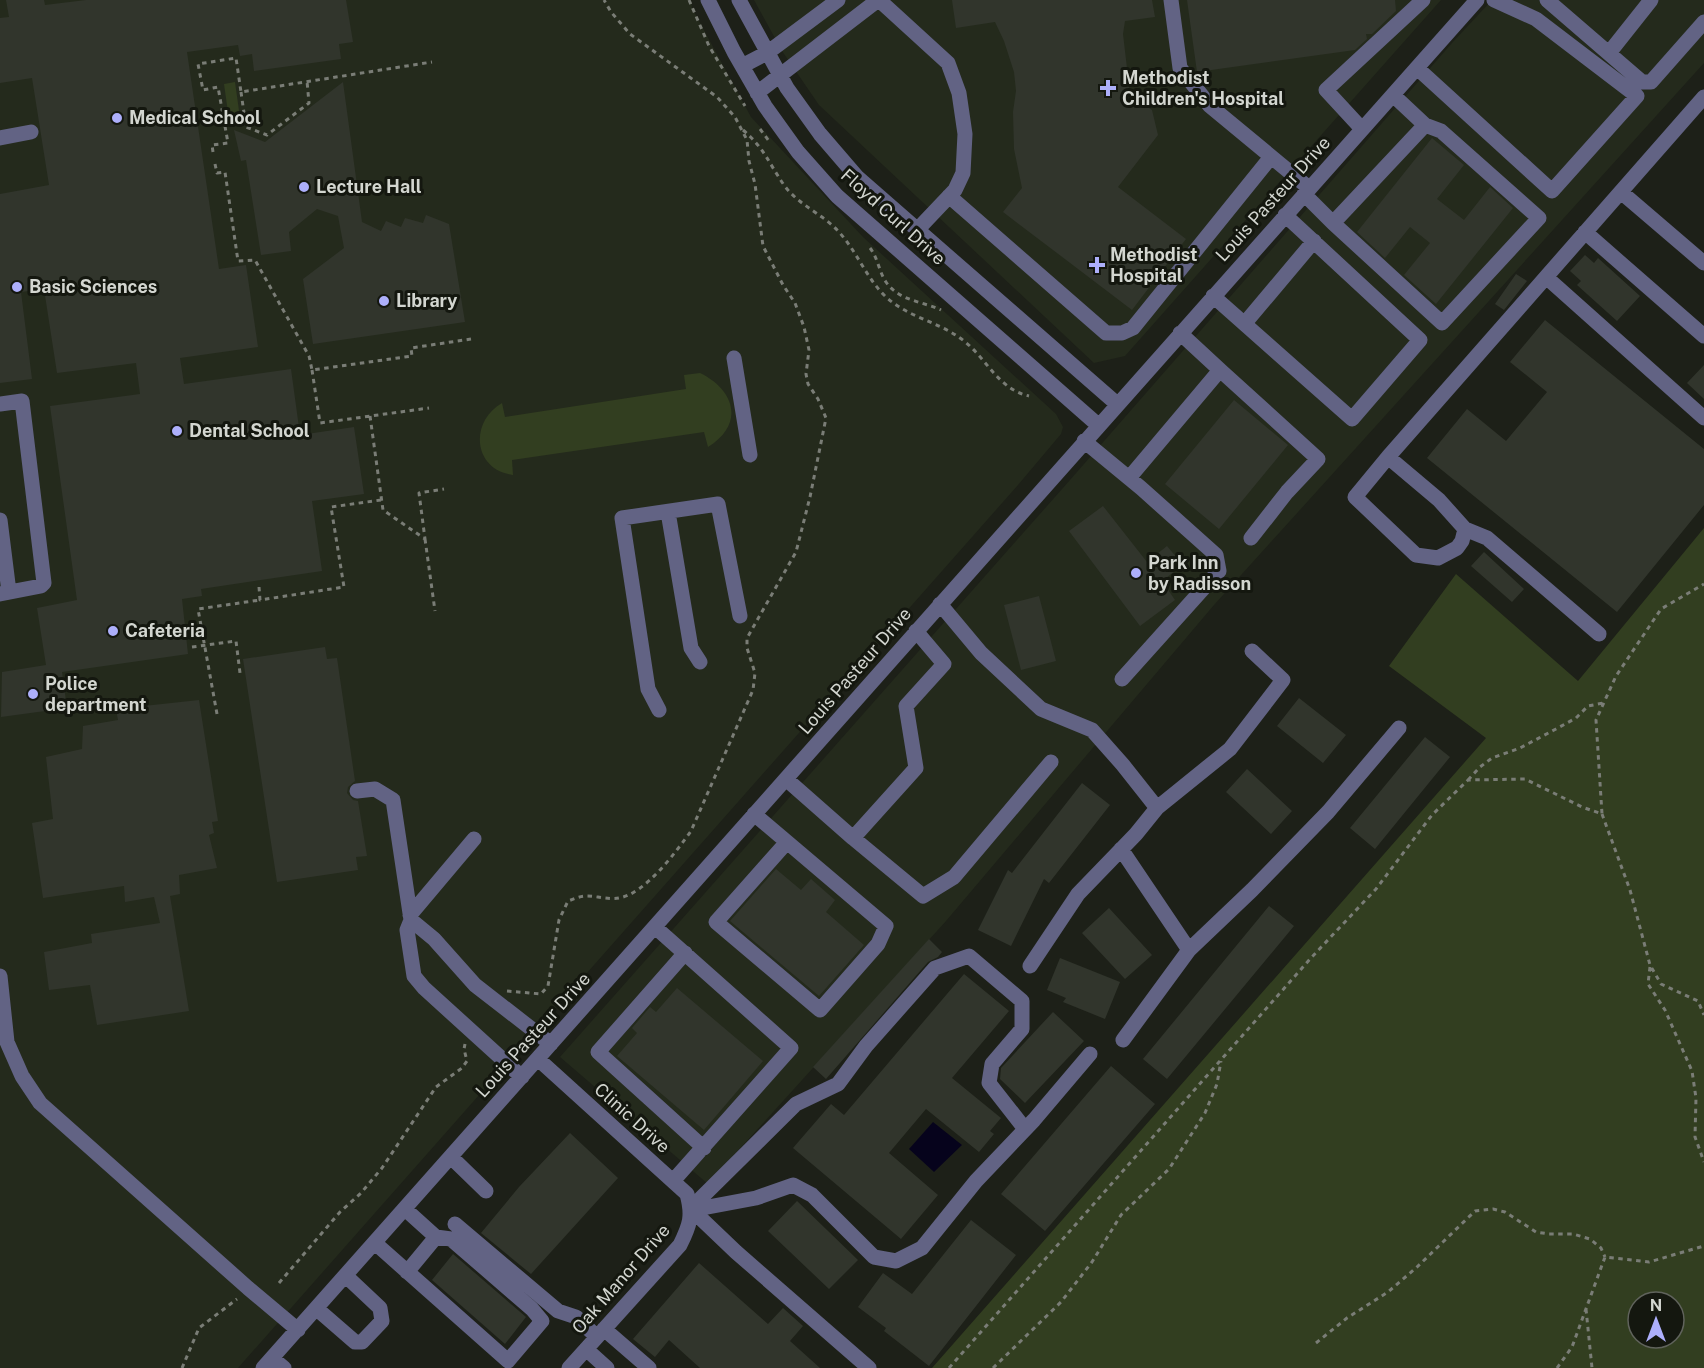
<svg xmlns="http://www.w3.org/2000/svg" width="1704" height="1368" viewBox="0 0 1704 1368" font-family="'Public Sans',sans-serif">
	<rect width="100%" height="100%" fill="#1d2018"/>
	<path fill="#242a1c" d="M0,0H691L692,8L751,117L863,237L1056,414L1063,427L1061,434L1018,485L238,1368H0Z
		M754,0H1441L1125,356L1094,363L819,105L782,51Z
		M1492,0H1704V63L1214,605L946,921L708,1184L560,1057L1070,480L1452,43Z"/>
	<path fill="#323e20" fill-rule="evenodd" d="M235,82L241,125L230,126L224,84Z
		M700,373C735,390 745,424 708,447L704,432L512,460L513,475C473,470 469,422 502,403L505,417L686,389L684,375Z
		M1704,528V1368H932L1486,738L1389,666L1456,574L1578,681ZM1638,1302H1674V1338H1638Z"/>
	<path fill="#06031c" d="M933,1122L962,1145L934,1172L909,1149Z"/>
	<path fill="#31352c" d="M6,0H44L45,5L86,0H346L353,42L339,44L341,59L254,71L252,54L240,56L238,45L187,52L219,269L246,265L258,347L180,358L184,384L291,369L300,435L354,427L364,494L312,501L322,571L201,589L202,596L182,599L188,654L62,672L67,708L1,717L2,672L46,665L37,608L77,600L50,406L140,394L136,363L57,373L44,289L21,292L32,379L0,383V194L49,185L32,78L0,83V18L9,17Z
		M952,0H1152L1155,17L1125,21L1123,34L1130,94L1152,110L1158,135L1118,187L1186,239L1132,310L1003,212L1022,188L1014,149L1013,112L1016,91L1014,72L1004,41L995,22L956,28Z
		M1187,0H1395L1396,11L1372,34H1366L1367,39L1355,50L1197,72Z
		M343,82L362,222L381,231L386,221L401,227L405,218L423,223L426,215L449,224L465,322L313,344L303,279L344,248L338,216L317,209L289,232L291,251L261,255L246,160L241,161L234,130L265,142Z
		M1432,138L1464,165L1437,199L1464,220L1490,187L1513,208L1436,304L1404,275L1430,243L1410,227L1385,258L1357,232Z
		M1585,255L1594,263L1598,258L1640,296L1617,321L1577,285L1581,281L1570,271Z
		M1516,274L1527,281L1504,310L1495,304Z
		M1545,320L1704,449V505L1617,612L1427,458L1467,409L1506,441L1547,392L1510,362Z
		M1704,365V399L1687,383Z
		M1234,400L1288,445L1219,529L1165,484Z
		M1103,506L1147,562L1167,546L1183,565L1162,581L1175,600L1140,626L1069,531Z
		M1484,552L1524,589L1512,602L1471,566Z
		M1039,596L1056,661L1021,670L1004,605Z
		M325,647L327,659L337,658L355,781L348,787L347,793L353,800L358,801L367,856L356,857L358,870L277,882L243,659Z
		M1299,698L1346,735L1323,763L1277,726Z
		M199,700L218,821L212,822L214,833L209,835L217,868L179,875L180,894L170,896L189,1011L97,1025L90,985L49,990L44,952L92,943L91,934L160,923L154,897L125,902L124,886L43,898L32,823L53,819L46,757L82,749L83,726L118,720L116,709Z
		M1425,737L1450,757L1375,849L1350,828Z
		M1247,769L1292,811L1271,834L1226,792Z
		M1082,783L1110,805L1049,883L1044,879L1011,946L978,930L1008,870L1012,873Z
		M776,869L801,890L811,879L835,900L826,912L864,945L819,996L730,921Z
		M1269,906L1294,926L1167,1079L1143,1059Z
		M1109,908L1152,955L1125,979L1082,933Z
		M929,939L942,952L938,957L928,962L826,1079L813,1067Z
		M1060,958L1120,982L1105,1019L1063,1002L1066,998L1047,990Z
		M964,974L1009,1011L952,1078L1001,1118L990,1131L994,1134L979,1152L926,1109L889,1153L938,1195L901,1239L793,1148L831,1104L844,1115Z
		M677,988L763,1061L704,1130L617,1056L637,1033L632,1028L650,1007L656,1012Z
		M1053,1012L1084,1041L1025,1103L1000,1079L1001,1068Z
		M1111,1066L1155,1104L1045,1231L1001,1194Z
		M570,1133L618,1178L531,1274L481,1233L519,1187Z
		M797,1201L858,1260L829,1289L768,1231Z
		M971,1220L1016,1255L929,1366L884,1331L886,1328L858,1307L883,1273L912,1294Z
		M453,1254L526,1317L505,1344L432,1280Z
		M699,1263L768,1324L783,1308L803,1326L790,1341L820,1368H700L669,1340L655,1357L633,1339Z"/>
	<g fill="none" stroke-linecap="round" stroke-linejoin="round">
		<path stroke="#7a7d76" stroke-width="3" stroke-dasharray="4.5 4.5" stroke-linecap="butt" d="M689,0L709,46L745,106
			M241,92L246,127L267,135L309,103L307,81
			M760,129L769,141
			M743,130C765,149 768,162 784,185C798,205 823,214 839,232C857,252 866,277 884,295C907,318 939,321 964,341C987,359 998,389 1029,396
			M213,152L212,145L228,143L218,87L203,90L198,64L236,58L241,92L432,62
			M215,164L217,173L225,172L238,261L255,260L309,356L312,370L412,356L411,348L471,339
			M870,248C878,258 879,272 886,282C899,301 922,301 941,310
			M312,370L320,423L429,408
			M370,416L383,510L425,539L419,493L444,489
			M425,539L435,611
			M259,587L260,600L344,587L331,507L381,500
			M192,647L236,641L240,673
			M217,714L198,609L260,600
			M1468,780L1480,767L1492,758L1520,748L1556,729L1576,718L1588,706L1603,703
			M1602,814L1630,890L1650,965L1661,984L1698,1001L1704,1015
			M1650,967L1648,984L1665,1010L1692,1071L1696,1098L1695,1137L1704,1162
			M507,991L541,994L548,986L559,920L568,901C574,899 580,896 586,896C597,896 609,900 619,898C645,894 676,852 691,831L753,690L755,673L747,648V638L796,552L810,497L826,418L818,399L808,384L806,374L809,350L804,327L795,303L783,285L763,246L755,184L749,161L747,140L735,117L717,97L630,34L611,12L604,0
			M279,1283L340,1212L361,1193L382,1168L436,1087L462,1068L467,1061L464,1049L465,1044
			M1586,1309L1592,1368
			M1316,1343L1347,1318L1388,1292L1417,1267L1475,1211L1493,1209L1505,1212L1536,1232L1549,1234H1573L1590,1239L1601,1248L1605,1257
			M182,1368L199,1328L237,1299
			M949,1368L1310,959L1376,889L1432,815L1468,780L1525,779L1582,807L1602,814L1596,720L1616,676L1661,609L1704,584
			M993,1368L1061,1302L1092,1262L1121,1215L1169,1169L1205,1113L1217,1084L1221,1061
			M1557,1368L1572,1347L1605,1257L1649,1262L1704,1246"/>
		<path stroke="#626384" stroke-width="15" d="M708,0L734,52L765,106L798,152L837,196L1098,425
			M739,0L787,88L820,134L857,177L1117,404
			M879,0L948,63L959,93L965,134L963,173L955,190L918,229
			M1171,0L1180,68L1210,106L1309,188
			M1547,0L1642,82H1651L1704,22
			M1609,53L1651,0
			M742,66L767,53L838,0
			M1417,68L1552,191L1637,96L1536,19L1494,0
			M757,93L878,0
			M1362,129L1326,90L1423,0
			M0,138L31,132
			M1621,192L1704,263
			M1304,194L1333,223L1425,125L1393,95
			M949,196L1106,333H1122L1133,328L1271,157
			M1333,223L1442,323L1539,218L1441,131L1425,125
			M1585,232L1704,336
			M1546,277L1704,418
			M1213,296L1352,419L1420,340L1285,215
			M1245,323L1314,241
			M734,358L750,455
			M1220,370L1318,459L1287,492L1251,538
			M0,404L22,401L44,583L41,586L0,594
			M1084,441L1141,488L1216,555L1219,571L1122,679
			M1388,457L1439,500L1465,529L1462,541L1457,548L1438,558L1416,555L1355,497L1388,457L1704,97
			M1129,478L1220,370L1180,333
			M668,512L691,648L700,662
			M0,520L9,592
			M1465,529L1487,538L1599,634
			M940,604L981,653L1041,709L1092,730L1123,765L1157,808L1136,834L1078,894L1030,966
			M659,710L648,689L622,518L718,504L740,616
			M786,779L853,838L916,768L906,706L944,664L916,631
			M357,791L375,789L393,800L411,920L407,930L414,976L424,988L522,1077
			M1157,808L1230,749L1283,680L1252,651
			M754,814L886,926L878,944L820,1010L716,922L787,842
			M853,838L923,896L954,877L1051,762
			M1121,849L1189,950L1123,1040
			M410,915L474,839
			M411,920L434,939L475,985L551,1044
			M655,927L791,1048L673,1181
			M1189,950L1252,890L1328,812L1399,728
			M685,953L598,1052L704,1148
			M0,976L7,1042L22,1076L40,1103L248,1288L298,1330
			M538,1059L687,1194C693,1216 690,1225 680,1245L569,1368
			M451,1157L486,1191
			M692,1210L701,1198L796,1104L838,1084L866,1046L935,968L969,956L1022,1001V1029L992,1064L989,1083L1025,1129
			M692,1210L756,1198L793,1185L812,1195L874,1257L896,1261L922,1248L976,1181L1034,1120L1090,1054
			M692,1210L736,1252L869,1368
			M455,1224L558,1311L576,1317L597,1337
			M375,1243L508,1361L542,1321L532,1309L451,1239L436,1237L405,1209
			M407,1272L436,1237
			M317,1309L355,1342H362L382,1321L380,1308L346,1276
			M604,1329L649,1368
			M586,1349L607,1368
			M272,1358L284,1368
			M263,1368L1477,0"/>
	</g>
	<g fill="#adaffb" stroke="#14170f" stroke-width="2">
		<path d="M1105 79h6v6h6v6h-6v6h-6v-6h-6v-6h6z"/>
		<circle cx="117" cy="118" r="6"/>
		<circle cx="304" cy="187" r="6"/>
		<path d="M1094 256h6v6h6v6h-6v6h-6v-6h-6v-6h6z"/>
		<circle cx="17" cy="287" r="6"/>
		<circle cx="384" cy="301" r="6"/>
		<circle cx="177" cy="431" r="6"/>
		<circle cx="1136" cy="573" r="6"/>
		<circle cx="113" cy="631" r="6"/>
		<circle cx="33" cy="694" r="6"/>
	</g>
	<g text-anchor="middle" stroke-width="6" stroke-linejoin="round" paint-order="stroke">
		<g font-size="18" font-weight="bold" fill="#d3d6d0" stroke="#14170f" text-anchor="start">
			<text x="1122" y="84">Methodist<tspan x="1122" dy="21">Children's Hospital</tspan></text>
			<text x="129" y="124">Medical School</text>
			<text x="316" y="193">Lecture Hall</text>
			<text x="1110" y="261">Methodist<tspan x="1110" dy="21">Hospital</tspan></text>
			<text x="29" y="293">Basic Sciences</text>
			<text x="396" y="307">Library</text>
			<text x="189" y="437">Dental School</text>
			<text x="1148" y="569">Park Inn<tspan x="1148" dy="21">by Radisson</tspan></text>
			<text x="125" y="637">Cafeteria</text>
			<text x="45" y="690">Police<tspan x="45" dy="21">department</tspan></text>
		</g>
		<g font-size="18" fill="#d3d6d0" stroke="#14170f">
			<text transform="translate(1273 199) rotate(-48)" y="6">Louis Pasteur Drive</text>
			<text transform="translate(893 217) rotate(42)" y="6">Floyd Curl Drive</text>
			<text transform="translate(855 671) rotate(-49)" y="6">Louis Pasteur Drive</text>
			<text transform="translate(533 1035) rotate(-48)" y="6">Louis Pasteur Drive</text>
			<text transform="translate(632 1118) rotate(42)" y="6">Clinic Drive</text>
			<text transform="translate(621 1279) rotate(-49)" y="6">Oak Manor Drive</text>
		</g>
	</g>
	<g transform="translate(1656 1320)"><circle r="28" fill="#14170f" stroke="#60635c" stroke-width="1.5"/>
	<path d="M0-4.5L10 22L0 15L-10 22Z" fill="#adaffb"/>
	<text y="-9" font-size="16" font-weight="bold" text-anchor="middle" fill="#d3d6d0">N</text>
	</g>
</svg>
